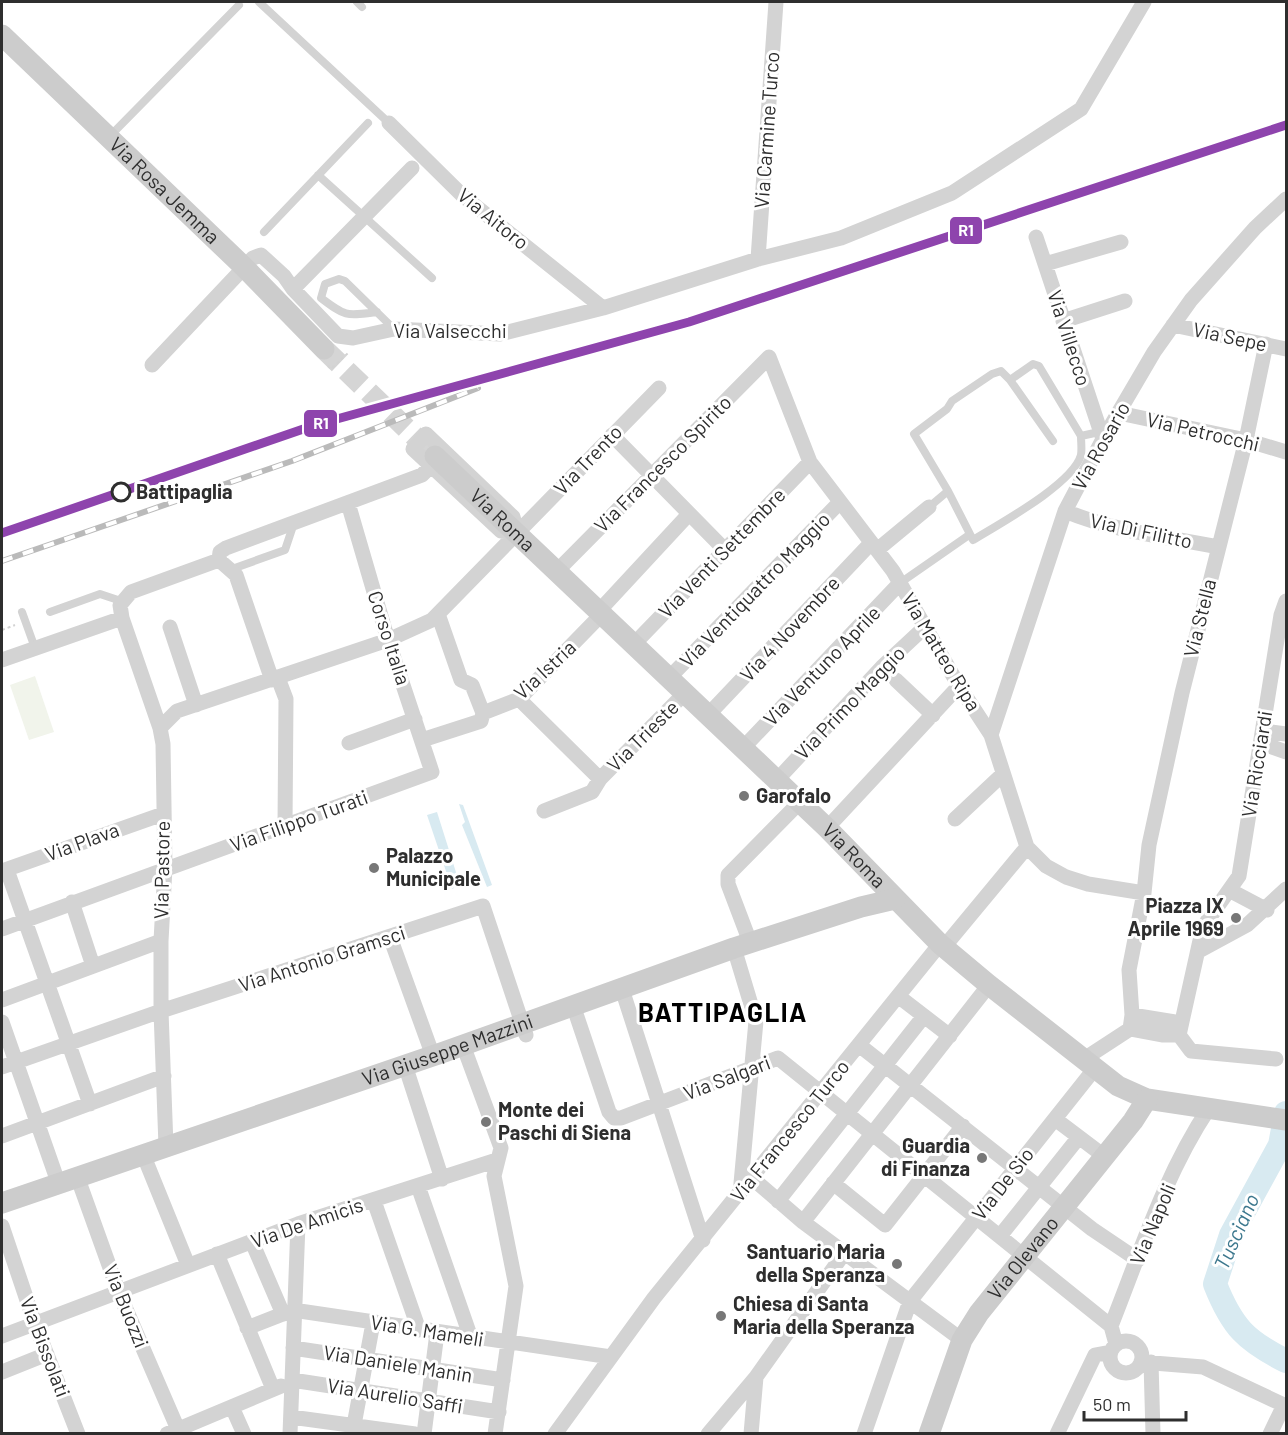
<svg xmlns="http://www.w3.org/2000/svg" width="1288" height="1435" viewBox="0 0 1288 1435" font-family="Barlow,sans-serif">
	<rect width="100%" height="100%" fill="#fff"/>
	<path fill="#f1f4eb" d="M35,676L54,732L29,740L10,685Z"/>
	<path fill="#d8eaf1" d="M459,804L463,805L492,885L487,887L462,825L465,822Z
		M437,812L460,885L452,889L427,815Z"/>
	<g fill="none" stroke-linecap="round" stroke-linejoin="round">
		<path stroke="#d8eaf1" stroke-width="24" d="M1286,1113L1280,1145L1231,1235L1215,1284C1232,1327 1246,1341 1286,1361"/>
		<path stroke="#d5d5d5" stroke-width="21" stroke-dasharray="21 10" stroke-linecap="butt" d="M324,349L435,456"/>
		<path stroke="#d3d3d3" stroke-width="2" stroke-dasharray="3 3" stroke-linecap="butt" d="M328,366L331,369L348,353
			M2,630L15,625"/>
		<path stroke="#d3d3d3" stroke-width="8" d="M259,2L389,123
			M357,2L362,7
			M109,137L239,5
			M318,175L432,278
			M264,232L368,123
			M377,312C346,316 346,317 321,298L325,284L339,279L345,281L393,328
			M1010,380L1053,441
			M948,491L973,540C999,524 1073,484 1081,455C1082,449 1081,442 1081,436
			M929,507L948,491L914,434L947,409L952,401L992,374L1001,371L1010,380L1033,364L1039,366L1081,436L1099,432
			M232,569L285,550L294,523
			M900,583L969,535
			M22,612L35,648
			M50,612L100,594L121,601"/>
		<path stroke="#d3d3d3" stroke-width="15" d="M389,123L463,196L603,308
			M1036,237L1103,439
			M758,259L776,2
			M1045,264L1121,242
			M293,289L412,168
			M1063,321L1125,301
			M1173,325L1286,349
			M152,365L253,258L261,255L284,276L293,289L338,336L353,338L394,329L500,334L603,308L758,259L841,238L952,193L1081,109L1144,2
			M1119,413L1246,440L1286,452
			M426,434L513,517L517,532L501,531L413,449Z
			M612,435L725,550
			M1065,511C1113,531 1167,537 1218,547
			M877,550L929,507
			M219,560L236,575L272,680
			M557,571L769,357L810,462L893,571L959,686L991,735L1027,847L1046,866L1066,877L1088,884L1144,893
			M599,611L689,514
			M438,614L461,680L472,685L483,713L519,699L602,614
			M170,627L196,705
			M634,644L810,462
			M2,660L122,618
			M278,678L286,699L285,826
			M669,678L840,502
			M896,680L933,715
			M519,699L600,779
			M708,715L871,543
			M160,728L177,711L388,640L432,620L659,388
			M1263,731L1286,734
			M991,735L1065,511L1103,439L1154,352L1191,300L1255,228L1286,199
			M422,740L481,721L483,713
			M349,743L415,719
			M1261,743L1286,752
			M743,748L900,583
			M777,780L882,667L925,627
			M544,811L592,792L600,779L685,693
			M955,819L1003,774
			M827,828L959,686
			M7,870L90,1104
			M2,871L163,814
			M1231,891L1267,910
			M72,902L93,966
			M2,929L432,772L388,640L348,503
			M390,937L433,1056
			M750,942L728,884V875L800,802
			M944,947L1027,847
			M734,948L756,1021L740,1194
			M1199,951L1247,925L1286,889
			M621,986L703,1240
			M898,996L950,1036
			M2,1000L161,941
			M573,1005L609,1112L614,1118H621L778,1058L1111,1326
			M1132,1015L1181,1023
			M2,1022L58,1182
			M1130,1029L1132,1015L1129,970L1144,893L1149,845L1182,693L1246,440L1266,344
			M1179,1035L1203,927L1239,876L1281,615L1286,601
			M1179,1035L1191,1051L1276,1059
			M463,1045L501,1148L494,1176L516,1286L495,1434
			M859,1045L1092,1229L1138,1260
			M1084,1059L1130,1029L1162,1035H1179
			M405,1065L442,1179
			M2,1067L161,1011L483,906L526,1035
			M1055,1119L1104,1156
			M2,1136L164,1076
			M166,1146L161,1011V941L165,868L163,744L160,728L122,618L120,605L131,592L219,560L220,552L226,548L422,475L431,466
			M143,1154L188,1265
			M77,1176L119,1293L180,1434
			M752,1178L803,1222L962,1340
			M833,1183L885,1225L963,1126
			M418,1186L471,1338
			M374,1201L419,1330
			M778,1201L924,1016
			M803,1222L989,985
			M2,1226L35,1324L78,1434
			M1000,1236L1079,1137
			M252,1242L283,1314
			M217,1254L273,1389
			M247,1328L293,1310L611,1357
			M2,1336L298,1224L497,1160
			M1110 1357a16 16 0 1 1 32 0a16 16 0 1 1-32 0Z
			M1116,1344L1111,1326C1140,1253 1165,1174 1209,1108
			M293,1348L503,1380
			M1141,1362L1203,1367L1284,1405
			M1151,1362L1153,1434
			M2,1372L47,1354
			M292,1380L499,1412
			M232,1407L244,1434
			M291,1417L415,1434
			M354,1425L373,1323
			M167,1434L281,1386
			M290,1434L298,1224
			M424,1434L437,1333
			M555,1434L654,1298L940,944
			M708,1434L756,1377L845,1252
			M751,1434L756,1377
			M864,1434L910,1301L1096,1067
			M1057,1434L1095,1355L1111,1352
			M1270,1434L1284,1405L1286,1407"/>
		<g stroke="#ccc" stroke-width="21">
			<path id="s1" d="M2,35L244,267L324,349"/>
			<path id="s2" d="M435,456L827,828L940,944L989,985L1118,1086L1147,1099L1286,1120"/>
			<path id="s3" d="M2,1203L444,1052L734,948L861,907L895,899"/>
			<path id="s4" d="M929,1434L962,1340L979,1313L1133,1121L1147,1099"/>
		</g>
		<defs>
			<path id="rail" d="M2,561L292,461L478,388"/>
		</defs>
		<use href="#rail" stroke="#bababa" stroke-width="6"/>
		<use href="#rail" stroke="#fff" stroke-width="4" stroke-dasharray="11" stroke-linecap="butt"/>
		<defs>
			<path id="rail-1" d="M2,533L315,425L689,322L1286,125"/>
		</defs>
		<use href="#rail-1" stroke="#fff" stroke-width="14"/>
		<use href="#rail-1" stroke="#8e44ad" stroke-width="9"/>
	</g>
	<circle fill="#fff" stroke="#2e2e2e" stroke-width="3" cx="121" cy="492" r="9"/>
	<g fill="#777" stroke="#fff" stroke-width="2">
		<circle cx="744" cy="796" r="6"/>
		<circle cx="374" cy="868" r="6"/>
		<circle cx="1236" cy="918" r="6"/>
		<circle cx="486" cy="1122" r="6"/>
		<circle cx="982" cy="1158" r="6"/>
		<circle cx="897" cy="1264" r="6"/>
		<circle cx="721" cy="1316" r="6"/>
	</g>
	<g text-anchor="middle" stroke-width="6" stroke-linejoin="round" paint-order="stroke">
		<g font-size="20" fill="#2e2e2e" stroke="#fff">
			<text transform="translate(767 130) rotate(-86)" y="7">Via Carmine Turco</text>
			<text dy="7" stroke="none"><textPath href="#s1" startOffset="225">Via Rosa Jemma</textPath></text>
			<text transform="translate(493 219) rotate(39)" y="7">Via Aitoro</text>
			<text x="450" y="338">Via Valsecchi</text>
			<text transform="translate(1230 337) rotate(12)" y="7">Via Sepe</text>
			<text transform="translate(1069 338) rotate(72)" y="7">Via Villecco</text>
			<text transform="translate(1203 432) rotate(13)" y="7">Via Petrocchi</text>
			<text transform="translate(1101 446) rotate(-61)" y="7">Via Rosario</text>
			<text transform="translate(588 460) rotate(-46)" y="7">Via Trento</text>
			<text transform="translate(663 464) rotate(-45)" y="7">Via Francesco Spirito</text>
			<text dy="7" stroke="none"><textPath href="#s2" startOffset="93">Via Roma</textPath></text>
			<text transform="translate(1141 531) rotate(12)" y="7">Via Di Filitto</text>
			<text transform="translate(722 553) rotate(-46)" y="7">Via Venti Settembre</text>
			<text transform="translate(755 590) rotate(-46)" y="7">Via Ventiquattro Maggio</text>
			<text transform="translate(1200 618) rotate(-76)" y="7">Via Stella</text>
			<text transform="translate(790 629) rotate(-47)" y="7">Via 4 Novembre</text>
			<text transform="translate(389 638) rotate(72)" y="7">Corso Italia</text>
			<text transform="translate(941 652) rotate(59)" y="7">Via Matteo Ripa</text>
			<text transform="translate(822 666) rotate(-46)" y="7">Via Ventuno Aprile</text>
			<text transform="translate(545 670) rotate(-43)" y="7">Via Istria</text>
			<text transform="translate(850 703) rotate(-46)" y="7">Via Primo Maggio</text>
			<text transform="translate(643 736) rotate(-45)" y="7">Via Trieste</text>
			<text transform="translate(1257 764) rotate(-81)" y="7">Via Ricciardi</text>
			<text transform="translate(299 821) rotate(-20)" y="7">Via Filippo Turati</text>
			<text transform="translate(82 842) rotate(-20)" y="7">Via Plava</text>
			<text dy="7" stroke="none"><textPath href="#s2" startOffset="579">Via Roma</textPath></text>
			<text transform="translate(162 870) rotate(-89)" y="7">Via Pastore</text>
			<text transform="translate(322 959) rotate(-18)" y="7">Via Antonio Gramsci</text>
			<text dy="7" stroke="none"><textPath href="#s3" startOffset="471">Via Giuseppe Mazzini</textPath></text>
			<text transform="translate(727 1078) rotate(-21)" y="7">Via Salgari</text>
			<text transform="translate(790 1131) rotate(-51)" y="7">Via Francesco Turco</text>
			<text transform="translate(1003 1184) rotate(-52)" y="7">Via De Sio</text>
			<text transform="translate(307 1223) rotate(-19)" y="7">Via De Amicis</text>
			<text transform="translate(1153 1224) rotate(-67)" y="7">Via Napoli</text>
			<text dy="7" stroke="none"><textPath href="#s4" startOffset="202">Via Olevano</textPath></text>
			<text transform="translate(126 1306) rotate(68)" y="7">Via Buozzi</text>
			<text transform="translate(427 1331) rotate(9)" y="7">Via G. Mameli</text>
			<text transform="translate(45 1347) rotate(69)" y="7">Via Bissolati</text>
			<text transform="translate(398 1364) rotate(9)" y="7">Via Daniele Manin</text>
			<text transform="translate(395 1396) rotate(9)" y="7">Via Aurelio Saffi</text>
		</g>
		<g font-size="20" font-weight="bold" fill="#2e2e2e" stroke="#fff" text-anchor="start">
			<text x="136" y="499">Battipaglia</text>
		</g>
		<g font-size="20" font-weight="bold" fill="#2e2e2e" stroke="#fff" text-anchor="start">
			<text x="756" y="803">Garofalo</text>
			<text x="386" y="863">Palazzo<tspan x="386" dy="23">Municipale</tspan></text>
			<text x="1224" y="913" text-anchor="end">Piazza IX<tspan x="1224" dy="23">Aprile 1969</tspan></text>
			<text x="498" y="1117">Monte dei<tspan x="498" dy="23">Paschi di Siena</tspan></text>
			<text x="970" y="1153" text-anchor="end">Guardia<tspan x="970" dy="23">di Finanza</tspan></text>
			<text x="885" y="1259" text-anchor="end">Santuario Maria<tspan x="885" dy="23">della Speranza</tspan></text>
			<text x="733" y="1311">Chiesa di Santa<tspan x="733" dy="23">Maria della Speranza</tspan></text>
		</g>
		<g font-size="21" font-style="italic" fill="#3d788e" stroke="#fff">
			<text transform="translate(1237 1232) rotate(-66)" y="7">Tusciano</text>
		</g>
		<g font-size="26" font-weight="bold" letter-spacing="1.5" fill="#000" stroke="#fff">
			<text x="723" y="1022">BATTIPAGLIA</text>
		</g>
	</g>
	<g stroke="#fff" stroke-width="2">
		<rect x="949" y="216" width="34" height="29" rx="6" fill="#8e44ad"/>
		<rect x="303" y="409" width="35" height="29" rx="6" fill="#8e44ad"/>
	</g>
	<g font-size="16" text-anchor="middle" font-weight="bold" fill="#fff">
		<text x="966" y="236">R1</text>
		<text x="321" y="429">R1</text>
	</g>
	<rect width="1288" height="1435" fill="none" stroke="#2e2e2e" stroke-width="6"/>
	<path d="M1084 1411v9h102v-9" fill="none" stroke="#2e2e2e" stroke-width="3"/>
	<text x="1093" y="1411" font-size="18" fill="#2e2e2e" stroke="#ffffff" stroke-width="4.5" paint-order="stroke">50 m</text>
</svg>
